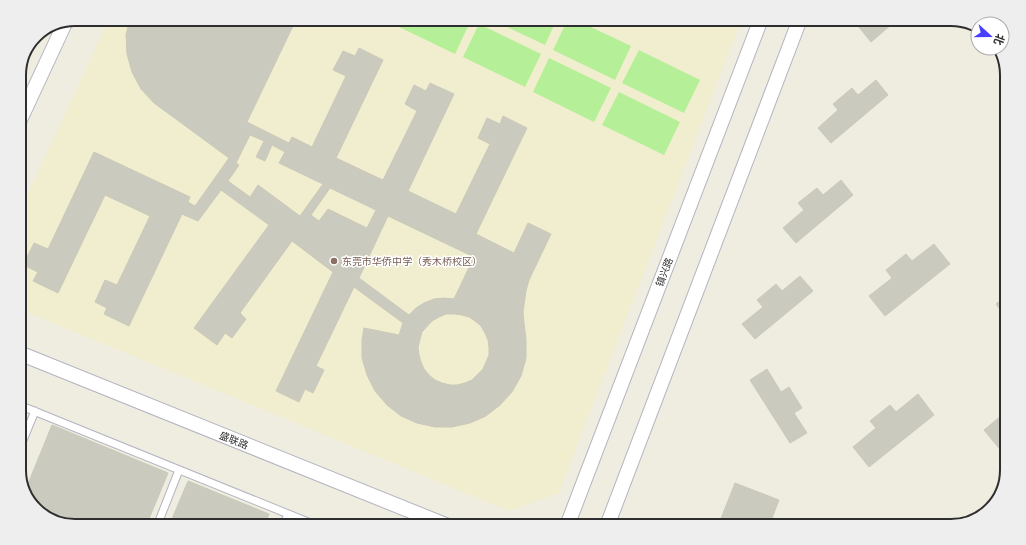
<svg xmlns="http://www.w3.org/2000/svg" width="1026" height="545" viewBox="0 0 1026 545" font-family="'PT Sans Narrow','Noto Sans SC',sans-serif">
	<rect width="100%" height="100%" fill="#efece0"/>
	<path fill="#f1eed0" d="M109,19H742L559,493L509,511L19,309V213Z"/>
	<path fill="#b5ef97" d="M396,19H469L471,20L455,54L393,24Z
		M490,19H557L545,45Z
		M568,19H574L631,46L615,80L553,50Z
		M479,24L541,54L525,87L463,57Z
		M639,50L700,80L684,113L622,83Z
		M549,58L611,88L594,122L533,92Z
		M619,92L680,122L664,155L602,125Z"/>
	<path fill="#cbcabe" stroke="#cbc9b9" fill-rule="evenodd" d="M130,19H278L293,26L247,122L289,143L292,137L312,147L346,76L333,70L343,51L355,56L359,48L383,60L336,158L383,180L417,111L405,104L414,85L426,91L430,83L454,94L408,191L456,214L490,144L478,138L487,118L500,124L503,116L527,128L476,234L514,253L528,223L551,234L529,280L526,291L523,312L524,323L526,340V358L521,376L512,392L500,405L486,416L470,423L452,427H435L417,423L401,416L387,405L375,391L367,375L362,358V340L364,328L399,335L403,323L354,287L316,366L324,370L313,393L305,389L299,402L276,391L333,272L292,241L240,313L246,319L232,338L225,333L217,345L194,328L269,225L221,190L198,221L182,214L129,326L104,314L107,308L95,302L105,280L117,285L150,216L105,195L58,293L33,281L38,272L23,265L34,243L48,249L94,152L190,197L188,202L195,206L229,158L154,103L141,89L132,72L127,54L126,35ZM250,135L264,141L256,157L265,161L272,145L285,152L279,163L323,184L300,216L258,185L250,197L228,181L239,165L236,163ZM330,188L376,210L367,228L328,209L319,221L311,215ZM388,216L474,257L454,299L444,298L434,299L424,303L416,308L409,315L359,278ZM446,314H454L462,315L469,317L475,321L481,326L485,333L488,340L489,347V355L483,369L472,380L465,383L457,385H450L442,383L435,380L429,375L424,369L421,362L419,355L418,347L422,332L432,321L439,317Z
		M867,19H898L871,42L858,26Z
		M876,80L888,95L831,143L818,128L838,110L833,104L852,88L858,95Z
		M1007,167V183L999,173Z
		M841,180L853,195L796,243L783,228L804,210L798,203L817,188L823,195Z
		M934,244L950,264L885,316L869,296L892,278L886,270L906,254L912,261Z
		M800,276L813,291L755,339L742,324L763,307L757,300L776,284L782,291Z
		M1007,295V318L996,304Z
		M767,369L781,392L789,387L802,408L794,413L807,433L790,443L750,380Z
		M918,394L934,415L869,467L853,447L876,428L870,421L890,405L896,412Z
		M1007,411V458L984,430Z
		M52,425L168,473L146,526H75L50,520L29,501L25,491Z
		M188,481L269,514L264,526H169Z
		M735,483L779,500L769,526H718Z"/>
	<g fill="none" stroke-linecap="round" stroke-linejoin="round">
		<defs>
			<path id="lane" d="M19,405L318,526
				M19,450L35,411
				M157,526L179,470
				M283,526L288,514"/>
			<path id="street" d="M19,122L65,23
				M19,353L448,526
				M567,526L761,19
				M607,526L800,19"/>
		</defs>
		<use href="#lane" stroke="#b4b4c1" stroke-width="9"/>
		<use href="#street" stroke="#b4b4c1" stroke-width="16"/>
		<use href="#lane" stroke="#fff" stroke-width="7"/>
		<use href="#street" stroke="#fff" stroke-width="14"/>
	</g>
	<circle fill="#8d6e63" stroke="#fff" stroke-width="1.5" cx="334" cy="261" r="4"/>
	<g text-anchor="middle" stroke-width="3" stroke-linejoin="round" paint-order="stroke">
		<g font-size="10" fill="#785e54" stroke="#fff" text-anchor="start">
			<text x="342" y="265">东莞市华侨中学（秀木桥校区）</text>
		</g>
		<g font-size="10" fill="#2e2e2e" stroke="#fff">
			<text transform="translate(664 272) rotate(-69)" y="4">镇兴路</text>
			<text transform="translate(234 440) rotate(22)" y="4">盛联路</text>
		</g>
	</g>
	<path d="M0 0H1026V545H0ZM75 26H951A49 49 0 0 1 1000 75V470A49 49 0 0 1 951 519H75A49 49 0 0 1 26 470V75A49 49 0 0 1 75 26Z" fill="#eee" fill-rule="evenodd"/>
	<path fill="none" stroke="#2e2e2e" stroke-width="2" d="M75 26H951A49 49 0 0 1 1000 75V470A49 49 0 0 1 951 519H75A49 49 0 0 1 26 470V75A49 49 0 0 1 75 26Z"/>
	<g transform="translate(990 36) rotate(111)"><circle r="19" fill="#ffffff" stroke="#ababab"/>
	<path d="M0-3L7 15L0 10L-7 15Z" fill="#473eff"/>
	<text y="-6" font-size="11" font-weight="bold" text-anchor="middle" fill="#2e2e2e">北</text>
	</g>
</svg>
